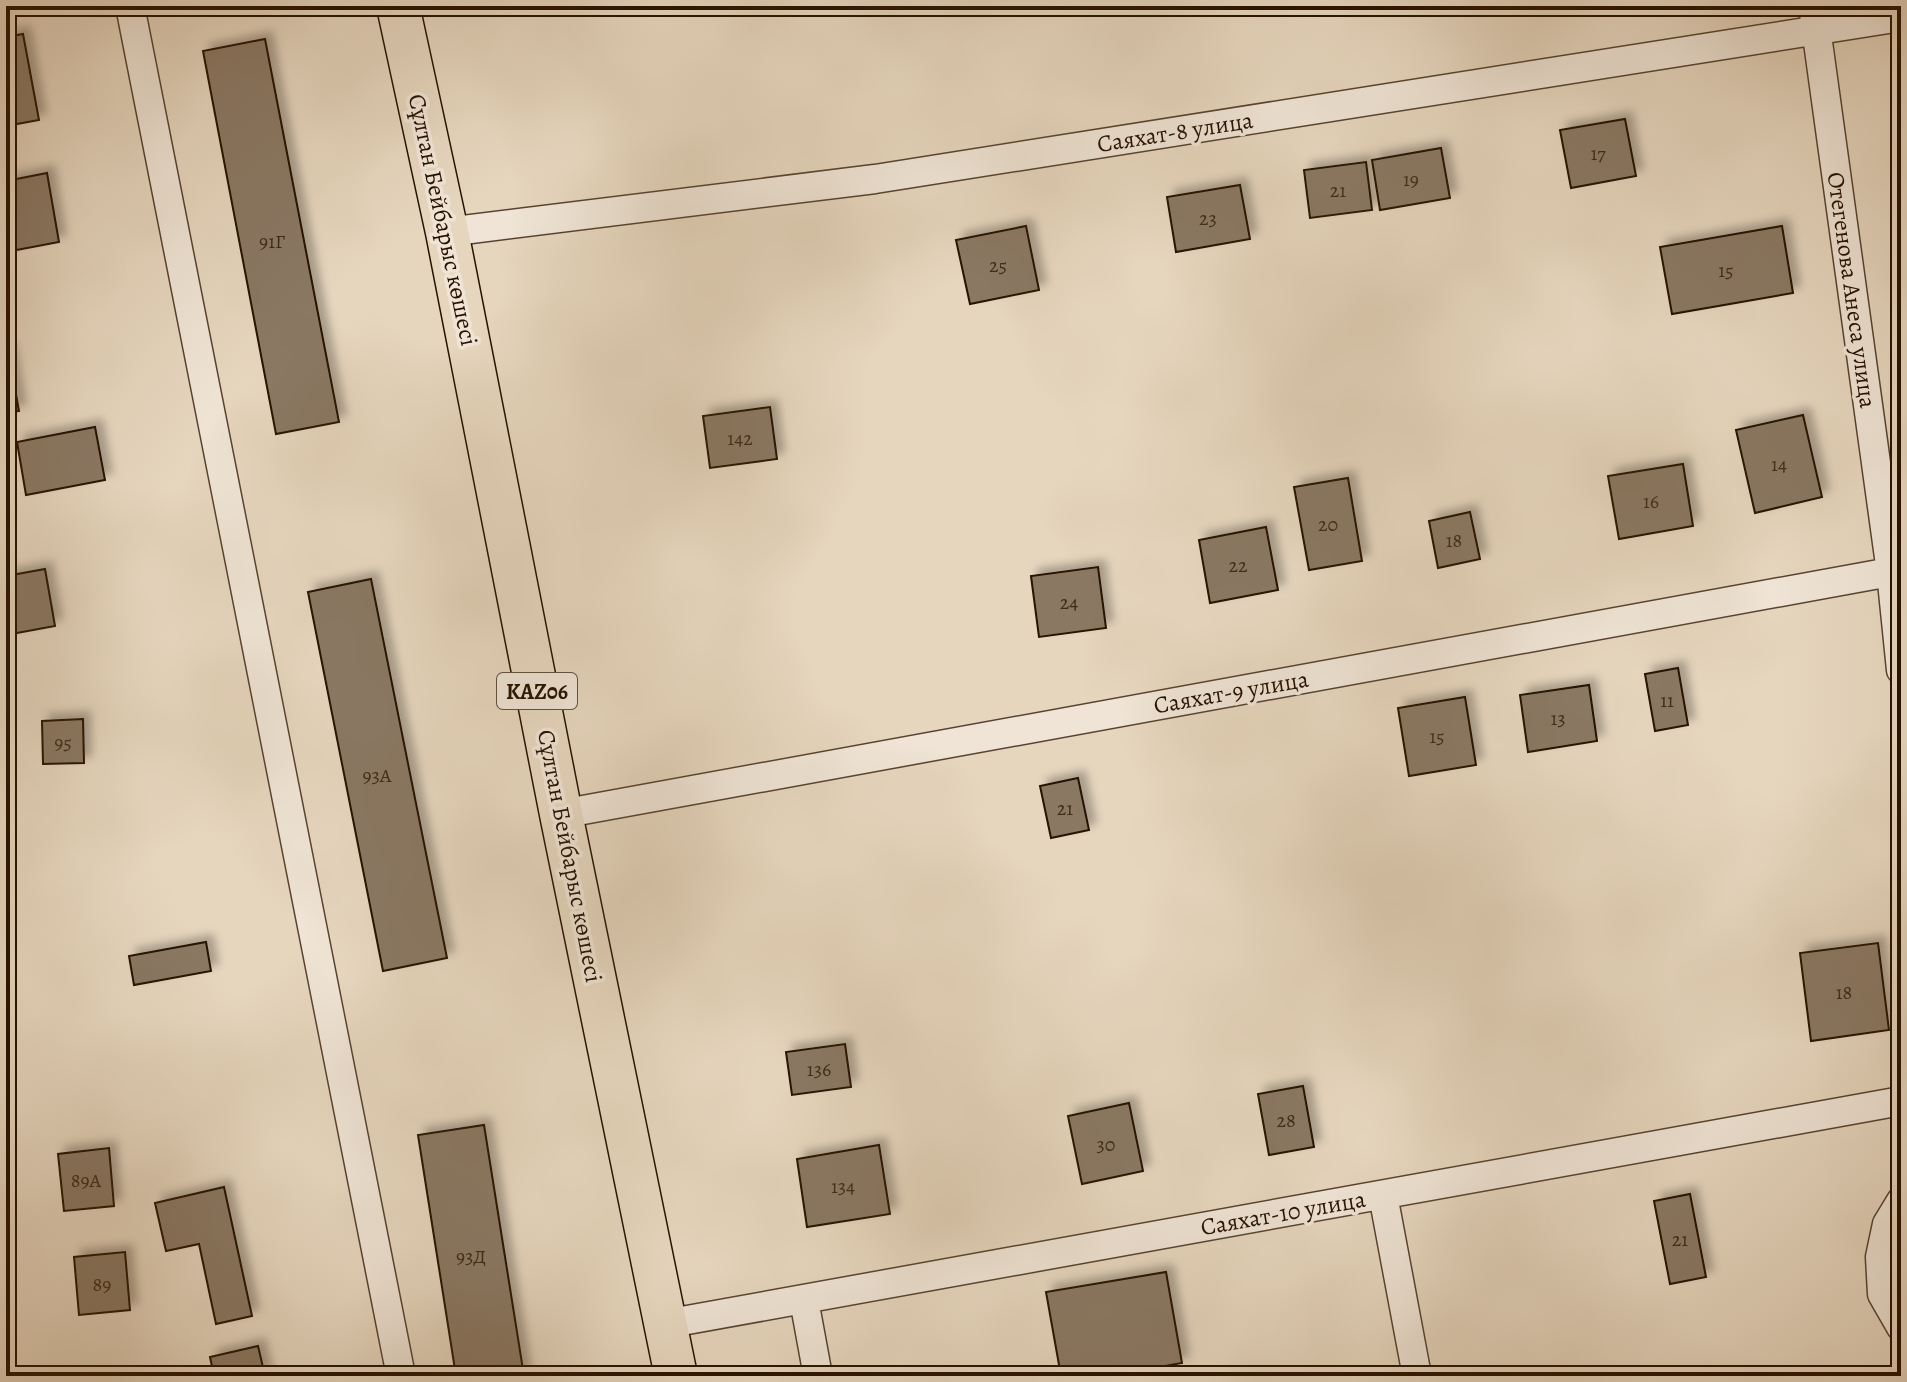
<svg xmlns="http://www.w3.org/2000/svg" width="1907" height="1382" viewBox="0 0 1907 1382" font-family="Alegreya,serif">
	<defs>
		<filter id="shadow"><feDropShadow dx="7" dy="-7" stdDeviation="4" flood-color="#0004"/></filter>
	</defs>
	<rect width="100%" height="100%" fill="#e6d6be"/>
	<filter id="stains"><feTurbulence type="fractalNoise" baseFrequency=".0025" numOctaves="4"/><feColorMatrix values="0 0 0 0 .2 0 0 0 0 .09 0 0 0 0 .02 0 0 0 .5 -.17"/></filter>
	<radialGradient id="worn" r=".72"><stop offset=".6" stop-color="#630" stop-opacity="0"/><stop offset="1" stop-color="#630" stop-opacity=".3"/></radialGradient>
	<path fill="#8a7863" stroke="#271200" stroke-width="2" filter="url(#shadow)" d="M23,34L39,120L6,126V37Z
		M265,39L339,422L276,434L203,51Z
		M1625,119L1636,176L1571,188L1560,130Z
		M1441,148L1450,198L1380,210L1372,160Z
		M1366,162L1372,210L1310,218L1304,170Z
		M47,173L59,242L6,252V181Z
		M1240,185L1250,239L1176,252L1167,197Z
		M1026,226L1039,290L970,304L956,240Z
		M1782,226L1793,293L1672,314L1660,247Z
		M6,350H8L19,411L6,413Z
		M770,407L777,459L710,468L703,416Z
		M1803,415L1822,497L1755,513L1736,430Z
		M95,427L105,480L26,495L17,442Z
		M1683,464L1693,526L1619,539L1608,476Z
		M1348,478L1362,561L1309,570L1294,487Z
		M1470,512L1480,559L1438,568L1429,521Z
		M1266,527L1278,590L1210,603L1199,540Z
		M1098,567L1106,628L1039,637L1031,576Z
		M45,569L55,626L6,635V576Z
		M371,579L447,958L383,971L308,592Z
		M1678,668L1688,725L1655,731L1645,674Z
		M1589,685L1597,741L1528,752L1520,695Z
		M1465,697L1476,765L1409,776L1398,708Z
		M83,719L84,763L43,764L42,721Z
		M1078,778L1089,830L1051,838L1040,786Z
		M206,942L211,971L134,985L129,956Z
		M1878,943L1889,1030L1811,1041L1800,953Z
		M845,1044L851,1087L792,1095L786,1052Z
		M1303,1086L1314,1147L1269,1155L1258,1094Z
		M1129,1103L1143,1171L1082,1184L1068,1116Z
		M484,1125L524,1376H456L418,1135Z
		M879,1145L890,1214L807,1227L797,1159Z
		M109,1148L114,1206L64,1211L58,1154Z
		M224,1187L252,1316L216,1324L199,1244L166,1251L155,1203Z
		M1690,1194L1706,1277L1670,1284L1654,1201Z
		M125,1252L130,1310L79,1315L74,1257Z
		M1166,1272L1182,1363L1109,1376H1061L1046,1292Z
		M258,1346L265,1376H214L210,1357Z"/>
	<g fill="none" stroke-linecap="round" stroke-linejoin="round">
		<defs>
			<path id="minor" d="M130,6L401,1376
				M1813,6L1891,572L1901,670
				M447,232L875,179L1901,17
				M561,814L1901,570
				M1383,1195L1417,1376
				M1901,1201L1887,1224L1880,1257L1882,1294L1901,1327
				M804,1300L818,1376
				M665,1324L1901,1101"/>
			<path id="primary" d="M398,6L447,232L561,814L676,1376"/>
		</defs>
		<use href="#minor" stroke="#574330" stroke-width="31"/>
		<use href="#primary" stroke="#271200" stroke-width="45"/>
		<use href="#minor" stroke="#efe4d5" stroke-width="28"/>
		<use href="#primary" stroke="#e6d6be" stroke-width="42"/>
	</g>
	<g text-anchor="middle" stroke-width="7" stroke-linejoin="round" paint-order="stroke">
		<g font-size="20" fill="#402c19">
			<text x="1598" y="160">17</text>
			<text x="1411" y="186">19</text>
			<text x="1338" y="197">21</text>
			<text x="1208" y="225">23</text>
			<text x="272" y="248">91Г</text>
			<text x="998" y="272">25</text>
			<text x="1726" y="277">15</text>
			<text x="740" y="445">142</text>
			<text x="1779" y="471">14</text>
			<text x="1651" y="508">16</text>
			<text x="1328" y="531">20</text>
			<text x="1454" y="547">18</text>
			<text x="1238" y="572">22</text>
			<text x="1069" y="609">24</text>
			<text x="1667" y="707">11</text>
			<text x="1558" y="725">13</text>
			<text x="1437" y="743">15</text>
			<text x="63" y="749">95</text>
			<text x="377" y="782">93А</text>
			<text x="1065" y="815">21</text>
			<text x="1844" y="999">18</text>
			<text x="819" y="1076">136</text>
			<text x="1286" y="1127">28</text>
			<text x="1106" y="1151">30</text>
			<text x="86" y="1187">89А</text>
			<text x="843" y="1193">134</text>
			<text x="1680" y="1246">21</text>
			<text x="471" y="1263">93Д</text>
			<text x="102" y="1291">89</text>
		</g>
		<rect fill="#efe4d5" stroke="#635140" stroke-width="2" x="497" y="673" width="80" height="36" rx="6"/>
		<g font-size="22" font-weight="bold" fill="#271200">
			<text x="537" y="699">KAZ06</text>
		</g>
		<g font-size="24" fill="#271200" stroke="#efe4d5">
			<text transform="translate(1175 132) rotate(-9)" y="8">Саяхат-8 улица</text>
			<text transform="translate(443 220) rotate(78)" y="8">Сұлтан Бейбарыс көшесі</text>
			<text transform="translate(1852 290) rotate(82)" y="8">Отегенова Анеса улица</text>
			<text transform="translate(1231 692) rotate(-10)" y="8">Саяхат-9 улица</text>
			<text transform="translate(570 856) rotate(79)" y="8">Сұлтан Бейбарыс көшесі</text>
			<text transform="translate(1283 1213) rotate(-10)" y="8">Саяхат-10 улица</text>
		</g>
	</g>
	<rect width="1907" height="1382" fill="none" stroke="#e6d6be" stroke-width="32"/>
	<rect x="8" y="8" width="1891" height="1366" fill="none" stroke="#271200" stroke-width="4"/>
	<rect x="16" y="16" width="1875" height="1350" fill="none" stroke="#271200" stroke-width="2"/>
	<rect width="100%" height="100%" filter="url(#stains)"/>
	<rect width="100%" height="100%" fill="url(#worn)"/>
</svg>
